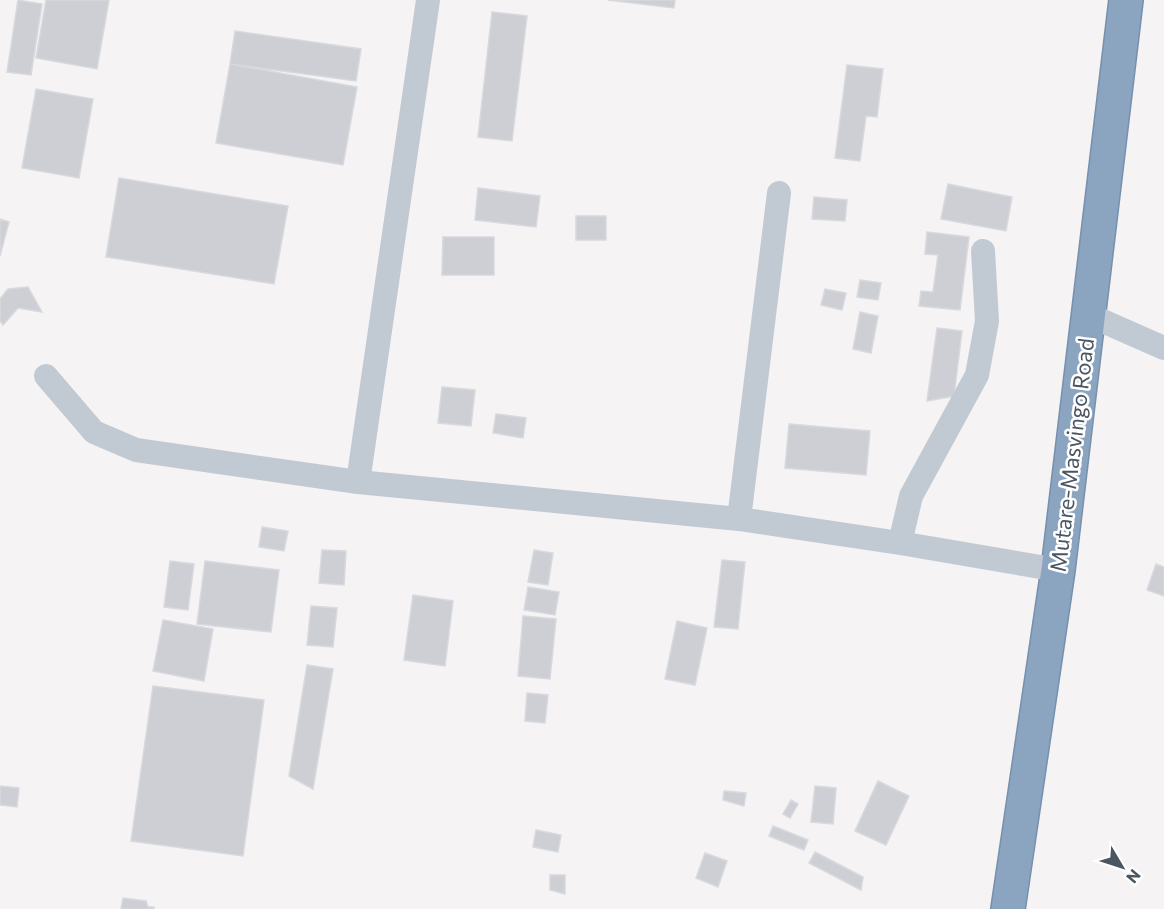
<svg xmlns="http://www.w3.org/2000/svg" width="1164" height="909" viewBox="0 0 1164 909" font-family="Commissioner,sans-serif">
	<rect width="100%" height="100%" fill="#f5f3f3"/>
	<path fill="#cdcfd5" stroke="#d7d9de" stroke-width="1.5" d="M18,0L42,4L31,75L7,72Z
		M46,0H109L97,69L36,58Z
		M608,0H675L674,8Z
		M492,12L527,16L512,141L478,137Z
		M235,31L361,49L356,81L230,64Z
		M230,64L357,87L343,165L216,143Z
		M847,65L883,69L877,117L866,116L860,161L835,158Z
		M36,89L93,99L79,178L22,168Z
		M119,178L288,206L274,284L106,257Z
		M948,184L1012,197L1006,231L941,219Z
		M478,188L540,196L536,227L475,220Z
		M814,197L847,200L845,221L812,219Z
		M576,216H606V240H576Z
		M0,219L9,222L0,256Z
		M927,232L969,237L960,310L919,306L921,291L933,292L938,255L925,254Z
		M443,237H494V275H442Z
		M860,280L881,283L878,300L857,297Z
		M28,287L42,312L18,308L3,325L0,321V299L8,289Z
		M825,289L846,293L842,310L821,305Z
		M860,312L878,316L871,353L853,349Z
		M937,328L962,331L954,396L927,401Z
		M442,387L475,390L471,426L438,423Z
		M496,414L526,418L523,438L493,433Z
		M789,424L870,431L866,475L785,468Z
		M262,527L288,531L284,551L259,547Z
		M322,550L346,551L344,585L319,583Z
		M534,550L553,553L548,585L528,582Z
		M722,560L745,562L738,629L714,627Z
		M170,561L194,564L188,610L164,607Z
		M205,561L279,570L271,632L197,624Z
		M1156,564L1164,567V596L1147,590Z
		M528,587L559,592L555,615L524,610Z
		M413,595L453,601L445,666L404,660Z
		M311,606L337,608L333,647L307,645Z
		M523,616L556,619L550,679L518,676Z
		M163,620L213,629L204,681L153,671Z
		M677,621L707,628L695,685L665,679Z
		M307,665L333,669L313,789L289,776Z
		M153,686L264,700L243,856L131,841Z
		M527,693L548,695L545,723L525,721Z
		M878,781L909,796L886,845L855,831Z
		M0,786L19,788L17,807L0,805Z
		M815,786L836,788L833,824L811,822Z
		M724,791L746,793L744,806L723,800Z
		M791,800L798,804L790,818L783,814Z
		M773,826L808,840L804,850L769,836Z
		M536,830L561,835L558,852L533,847Z
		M815,852L863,877L861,890L809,863Z
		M705,853L727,861L718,887L696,878Z
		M550,875H565V894L550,890Z
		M123,898L146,901L148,907H154V909H121Z"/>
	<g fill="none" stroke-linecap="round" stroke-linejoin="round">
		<defs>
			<path id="highway" d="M1008,909L1058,570L1126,0"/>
		</defs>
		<use href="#highway" stroke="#7690ad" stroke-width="36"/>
		<path stroke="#c1cad2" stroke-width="24" d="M1089,315L1164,348
			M46,376L94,432L136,450L358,482L739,519L900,543L1058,570
			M358,482L428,0
			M739,519L779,193
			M900,543L911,496L977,375L987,321L983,251"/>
		<use href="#highway" stroke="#8ba5c1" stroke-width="33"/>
	</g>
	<g text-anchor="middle" stroke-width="5" stroke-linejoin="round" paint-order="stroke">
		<g font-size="22" fill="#4a5661" stroke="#fff">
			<text transform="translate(1072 455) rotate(-83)" y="8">Mutare-Masvingo Road</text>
		</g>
	</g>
	<g transform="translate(1122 867) rotate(129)" stroke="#ffffff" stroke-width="4.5" paint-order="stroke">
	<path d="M0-4.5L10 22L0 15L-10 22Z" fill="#4a5661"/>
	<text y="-9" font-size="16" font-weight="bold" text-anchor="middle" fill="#4a5661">N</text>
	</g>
</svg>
